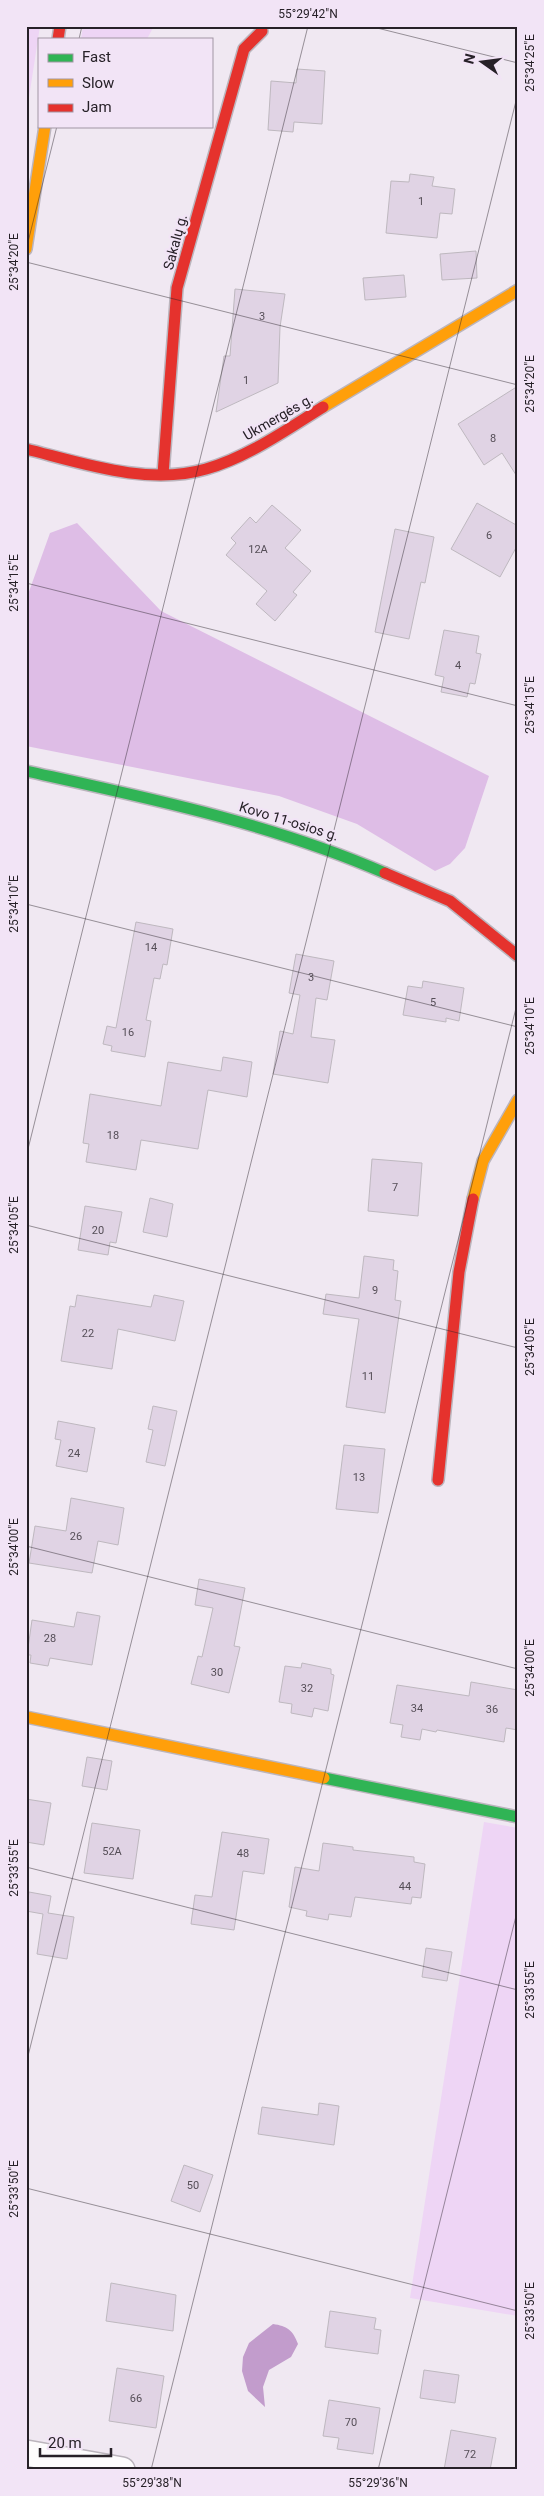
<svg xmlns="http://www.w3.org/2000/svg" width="544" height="2496" viewBox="0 0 544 2496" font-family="Roboto,sans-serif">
	<rect width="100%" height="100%" fill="#f0e8f2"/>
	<path fill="#eed5f5" d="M26,26H40L26,117Z
		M83,26H154L147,39H81Z
		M484,1822L518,1828V2316L410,2298Z"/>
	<path fill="#debde6" d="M77,523L161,611L489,776L465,848L450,864L435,871L357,824L279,796L26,746V600L50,533Z"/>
	<path fill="#c29ccc" d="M273,2324C287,2326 293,2330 298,2344L291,2357L269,2370L263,2387L265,2407L248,2391L242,2371L243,2357L249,2343Z"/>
	<path fill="#e0d3e4" stroke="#beb8bf" d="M297,69L325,71L322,124L294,122L293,132L268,130L271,81L296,83Z
		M410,174L434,177L432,186L455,189L452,214L440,213L437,238L386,233L391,181L409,182Z
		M476,251L477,278L442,280L440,254Z
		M404,275L406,297L365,300L363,278Z
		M235,289L285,294L280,327L278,383L216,412L224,356H230Z
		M518,386V478L502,453L484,465L458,424Z
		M477,503L518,526V544L500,577L451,549Z
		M272,505L301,530L285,548L311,571L293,592L297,595L275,621L256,604L267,591L226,555L236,543L231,538L250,517L256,523Z
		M395,529L434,537L425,583L421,582L409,639L375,632Z
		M444,630L479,636L476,653L481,654L475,684L470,683L467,697L441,692L444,677L435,675Z
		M136,922L173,929L167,965L163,964L160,979L154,978L146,1020L151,1021L145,1057L111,1051L112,1046L103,1044L107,1026L116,1028Z
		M296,954L334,961L327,1000L316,998L311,1037L335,1040L328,1083L273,1074L280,1031L293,1034L300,995L289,993Z
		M423,981L464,988L459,1021L446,1018V1022L403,1015L408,986L422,988Z
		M223,1057L252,1062L247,1097L208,1090L198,1149L141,1140L136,1170L86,1162L89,1144L83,1143L90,1094L161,1106L168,1062L221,1071Z
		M372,1159L422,1163L418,1216L368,1211Z
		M150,1198L173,1204L167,1237L143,1232Z
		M85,1206L122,1212L116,1243L110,1242L108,1255L78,1250Z
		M364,1256L394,1260L393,1270L398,1271L395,1300L401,1301L385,1413L346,1407L359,1319L323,1314L326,1294L359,1298Z
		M77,1295L151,1307L154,1295L184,1301L175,1341L118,1329L112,1369L61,1361L70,1306L75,1307Z
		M153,1406L177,1411L165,1466L146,1462L153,1430L148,1429Z
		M58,1421L95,1428L87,1472L56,1466L61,1440L55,1439Z
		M344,1445L385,1449L378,1513L336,1509Z
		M71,1498L124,1508L118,1545L98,1541L92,1573L29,1563L35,1526L66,1531Z
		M199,1579L245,1588L234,1646L240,1647L229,1693L191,1684L198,1656L202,1657L213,1608L195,1605Z
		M77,1612L100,1616L92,1665L50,1658L48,1666L30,1663L31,1655H27L32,1620L74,1627Z
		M302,1663L331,1669V1674L334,1675L328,1711L314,1708L312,1717L291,1713L292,1704L279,1702L285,1666L301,1668Z
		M471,1682L518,1690V1730L506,1728L504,1742L437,1730L436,1732L422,1729L420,1740L401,1737L403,1725L390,1723L397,1685L469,1696Z
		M87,1757L112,1761L107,1790L82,1786Z
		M26,1799L51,1803L44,1845L26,1842Z
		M92,1823L140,1830L133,1879L84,1873Z
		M222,1832L269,1839L264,1874L243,1871L234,1930L191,1924L195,1895L212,1897Z
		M323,1843L353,1847V1850L414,1857V1862L425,1864L421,1898L412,1897L411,1904L355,1897L351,1917L329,1914L328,1920L306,1916L307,1911L289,1907L295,1867L319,1871Z
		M29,1892L51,1896L48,1913L74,1917L67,1959L37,1954L43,1914L26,1911Z
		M426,1948L452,1952L447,1981L422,1977Z
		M319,2103L339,2106L334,2145L258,2134L262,2107L318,2115Z
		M184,2165L213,2175L200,2212L171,2201Z
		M111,2283L176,2295L173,2331L106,2321Z
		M330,2311L376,2318L374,2329L381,2330L378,2354L325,2347Z
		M117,2368L164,2376L156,2428L109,2421Z
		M424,2370L459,2375L455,2403L420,2398Z
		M329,2400L380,2408L373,2454L337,2449L339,2438L323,2436Z
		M451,2430L496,2438L490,2470H444Z"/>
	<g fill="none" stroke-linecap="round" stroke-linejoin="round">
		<defs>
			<path id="street" d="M26,2453L122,2470"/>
			<path id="fast" d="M26,771C148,798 270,823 385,873
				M324,1778L518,1817"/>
			<path id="slow" d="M26,249L45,126
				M323,407L518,290
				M473,1199L483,1161L518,1100
				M26,1717L324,1778"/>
			<path id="jam" d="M58,39L60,26
				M26,449C82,463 148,486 206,469C248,457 286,430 323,407
				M163,474L177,288L244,49L262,31
				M385,873L450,901L518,956
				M438,1480L459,1272L473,1199"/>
		</defs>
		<use href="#street" stroke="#bbb5bd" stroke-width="28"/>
		<use href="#fast" stroke="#bbb5bd" stroke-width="14"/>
		<use href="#slow" stroke="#bbb5bd" stroke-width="14"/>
		<use href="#jam" stroke="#bbb5bd" stroke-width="14"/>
		<use href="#street" stroke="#fdfcfd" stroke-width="25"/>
		<use href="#fast" stroke="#30b455" stroke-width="11"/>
		<use href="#slow" stroke="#ff9f0a" stroke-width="11"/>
		<use href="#jam" stroke="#e5322d" stroke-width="11"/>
	</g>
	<path fill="none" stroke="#272128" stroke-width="1" stroke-opacity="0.45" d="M369,26L518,63M79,39L82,26M26,250L57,126M26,262L518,385M26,583L518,706M26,904L518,1027M26,1157L308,26M26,1225L518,1348M26,1546L518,1669M26,1867L518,1990M26,2064L518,93M26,2188L518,2311M151,2470L518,1000M378,2470L518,1908"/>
	<g text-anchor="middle" stroke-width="4.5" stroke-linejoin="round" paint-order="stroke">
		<g font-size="11" fill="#554e57">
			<text x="421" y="205">1</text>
			<text x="262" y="320">3</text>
			<text x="246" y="384">1</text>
			<text x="493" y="442">8</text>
			<text x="489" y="539">6</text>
			<text x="258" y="553">12A</text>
			<text x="458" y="669">4</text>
			<text x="151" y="951">14</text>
			<text x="311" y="981">3</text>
			<text x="433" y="1006">5</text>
			<text x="128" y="1036">16</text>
			<text x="113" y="1139">18</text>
			<text x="395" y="1191">7</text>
			<text x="98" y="1234">20</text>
			<text x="375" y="1294">9</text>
			<text x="88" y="1337">22</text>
			<text x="368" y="1380">11</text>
			<text x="74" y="1457">24</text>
			<text x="359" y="1481">13</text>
			<text x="76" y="1540">26</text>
			<text x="50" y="1642">28</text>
			<text x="217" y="1676">30</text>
			<text x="307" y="1692">32</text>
			<text x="417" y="1712">34</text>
			<text x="492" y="1713">36</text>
			<text x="112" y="1855">52A</text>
			<text x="243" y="1857">48</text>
			<text x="405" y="1890">44</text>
			<text x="193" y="2189">50</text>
			<text x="136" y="2402">66</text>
			<text x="351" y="2426">70</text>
			<text x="470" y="2458">72</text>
		</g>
		<g font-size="14" fill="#272128" stroke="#f2e4f6">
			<text transform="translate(175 242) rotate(-75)" y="5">Sakalų g.</text>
			<text transform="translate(278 417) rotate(-30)" y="5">Ukmergės g.</text>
			<text transform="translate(289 821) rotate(17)" y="5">Kovo 11-osios g.</text>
		</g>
	</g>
	<rect width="544" height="2496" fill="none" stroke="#f2e4f6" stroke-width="55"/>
	<rect x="38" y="38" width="175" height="90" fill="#f2e4f6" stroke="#a196a4"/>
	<rect x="48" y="54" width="25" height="8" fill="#30b455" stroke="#a196a4"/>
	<text x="82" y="62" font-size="15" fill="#272128">Fast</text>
	<rect x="48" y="79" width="25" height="8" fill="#ff9f0a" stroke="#a196a4"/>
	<text x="82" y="88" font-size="15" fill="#272128">Slow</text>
	<rect x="48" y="104" width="25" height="8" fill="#e5322d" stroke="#a196a4"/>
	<text x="82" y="112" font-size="15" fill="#272128">Jam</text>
	<g transform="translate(482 62) rotate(284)" stroke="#f2e4f6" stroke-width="4" paint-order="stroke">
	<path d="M0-4L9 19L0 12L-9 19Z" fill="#272128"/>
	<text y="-8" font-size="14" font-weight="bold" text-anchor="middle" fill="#272128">N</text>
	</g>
	<path d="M40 2448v8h71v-8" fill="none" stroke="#272128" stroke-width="2.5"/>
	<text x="48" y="2448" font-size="15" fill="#272128" stroke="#f2e4f6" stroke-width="4" paint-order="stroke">20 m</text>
	<rect x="28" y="28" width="488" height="2440" fill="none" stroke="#272128" stroke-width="2"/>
	<g font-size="12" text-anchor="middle" fill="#272128">
		<text x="308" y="18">55°29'42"N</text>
		<text transform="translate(530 63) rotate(-90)" y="4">25°34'25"E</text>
		<text transform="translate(14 262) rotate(-90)" y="4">25°34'20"E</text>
		<text transform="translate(530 384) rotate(-90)" y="4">25°34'20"E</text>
		<text transform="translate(14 583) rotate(-90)" y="4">25°34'15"E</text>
		<text transform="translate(530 705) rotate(-90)" y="4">25°34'15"E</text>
		<text transform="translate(14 904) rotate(-90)" y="4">25°34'10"E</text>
		<text transform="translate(530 1026) rotate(-90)" y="4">25°34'10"E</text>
		<text transform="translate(14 1225) rotate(-90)" y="4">25°34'05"E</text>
		<text transform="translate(530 1347) rotate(-90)" y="4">25°34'05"E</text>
		<text transform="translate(14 1547) rotate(-90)" y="4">25°34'00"E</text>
		<text transform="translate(530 1668) rotate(-90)" y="4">25°34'00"E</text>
		<text transform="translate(14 1868) rotate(-90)" y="4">25°33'55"E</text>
		<text transform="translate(530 1990) rotate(-90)" y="4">25°33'55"E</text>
		<text transform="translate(14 2189) rotate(-90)" y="4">25°33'50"E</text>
		<text transform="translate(530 2311) rotate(-90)" y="4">25°33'50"E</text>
		<text x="152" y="2487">55°29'38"N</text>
		<text x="378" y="2487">55°29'36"N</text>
	</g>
</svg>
